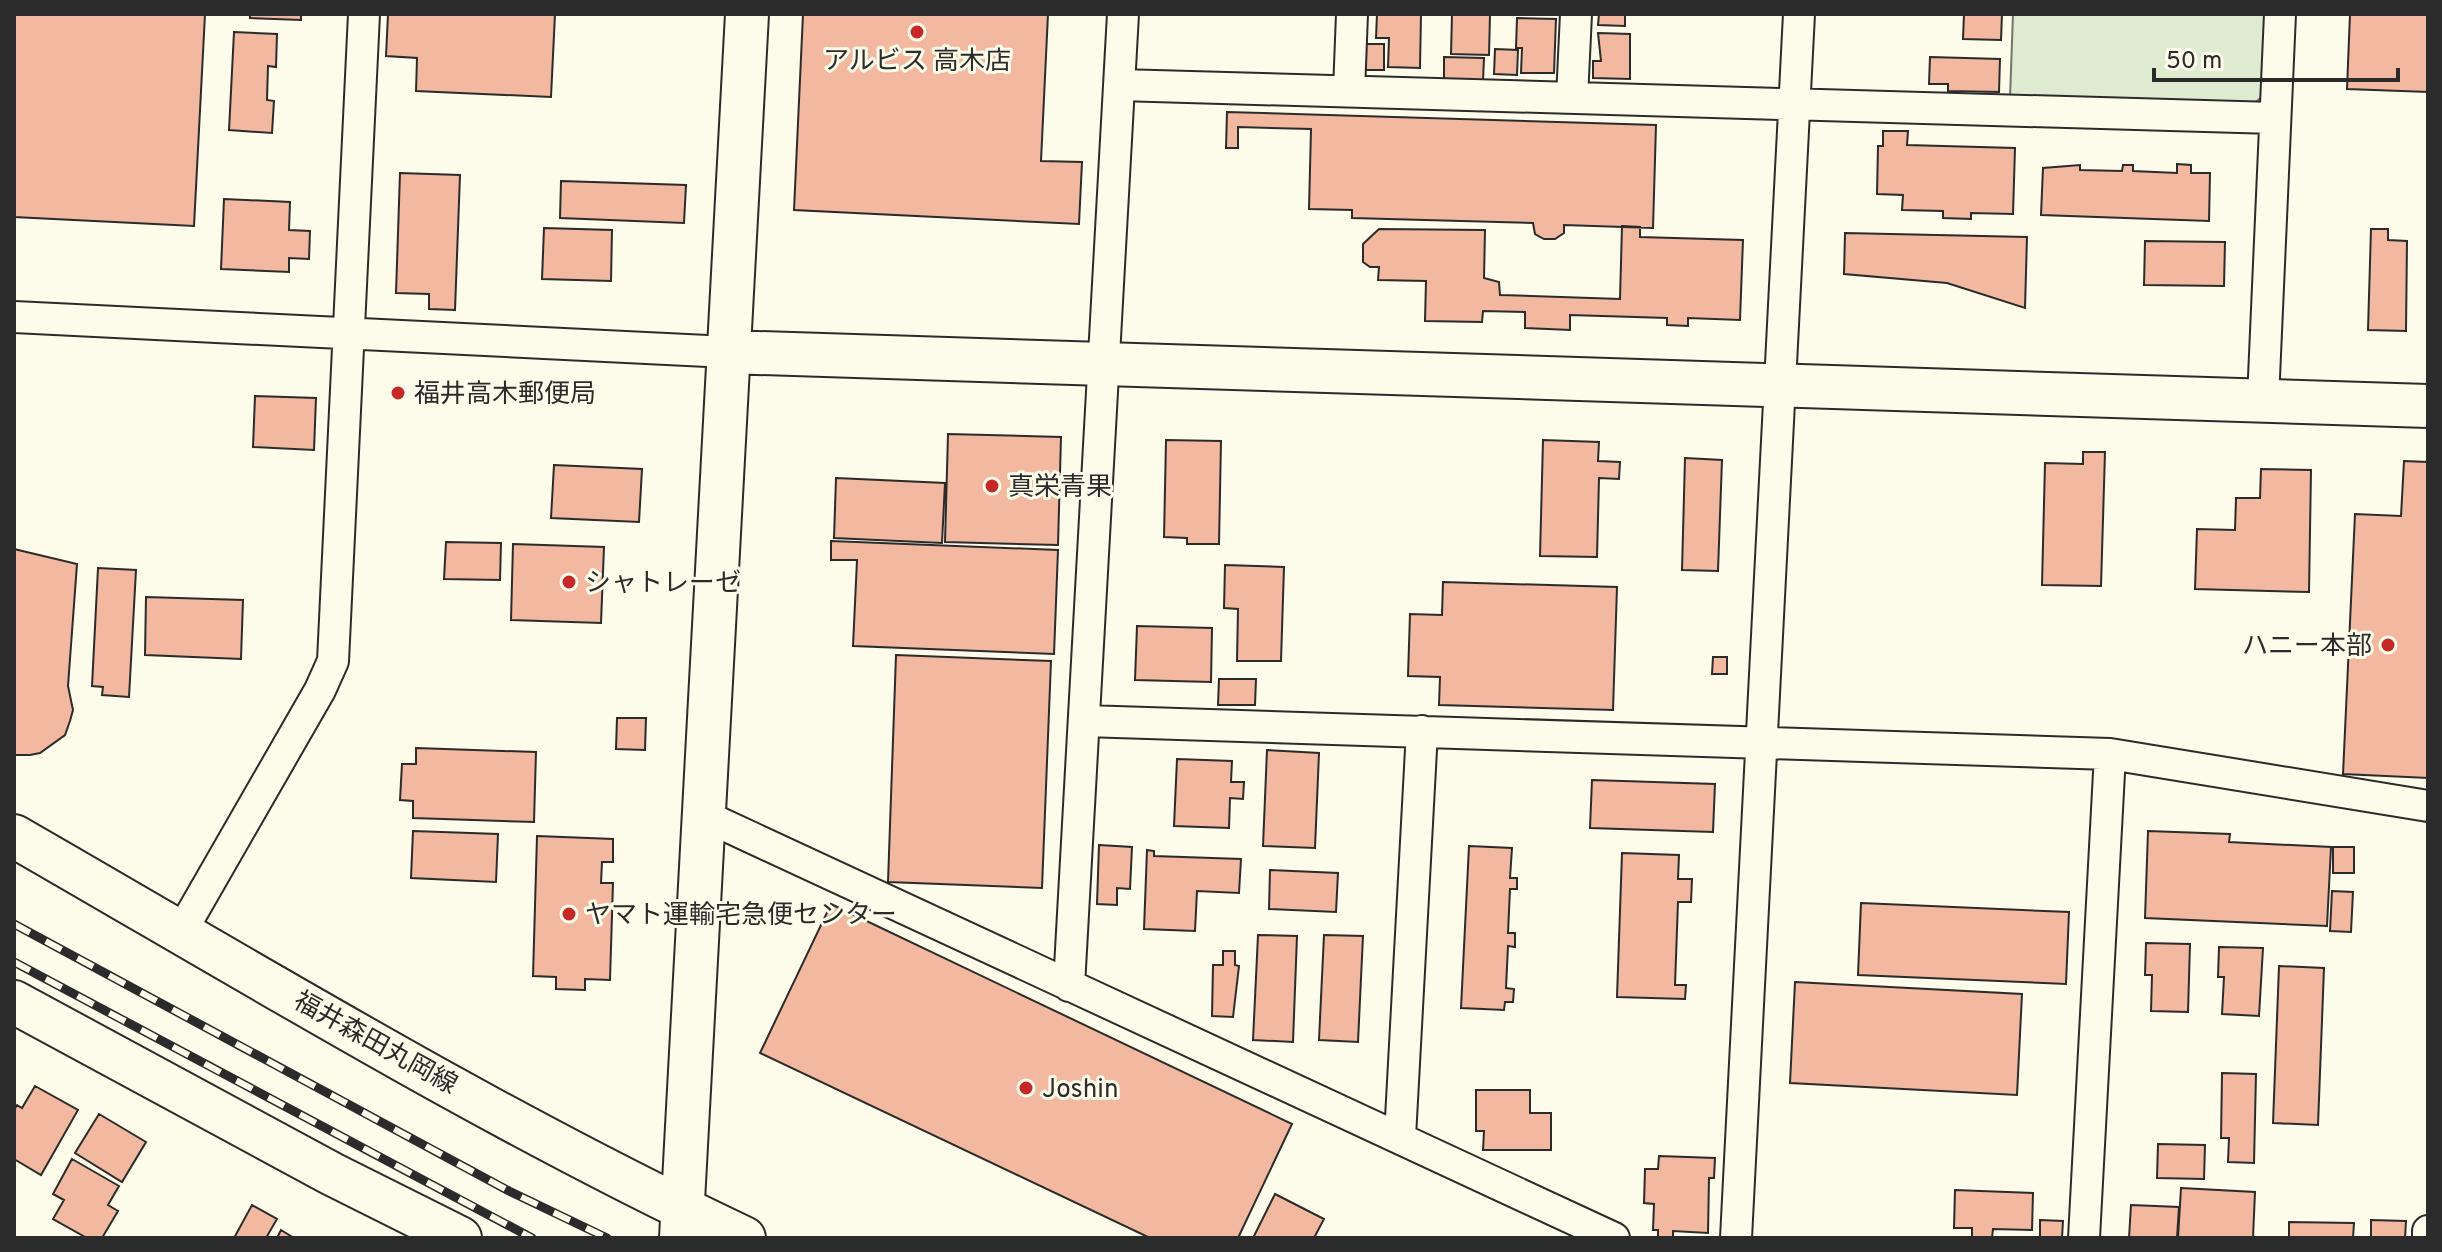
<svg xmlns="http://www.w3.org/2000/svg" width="2442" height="1252" viewBox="0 0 2442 1252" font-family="Overpass,'Noto Sans JP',sans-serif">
	<rect width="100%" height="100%" fill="#fdfbea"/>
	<path fill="#deebd1" stroke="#74746e" stroke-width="2" d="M2013,14H2267L2264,95L2252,105L2010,98Z"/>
	<path fill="#f2b8a0" stroke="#2b2b2b" stroke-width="2" d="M14,14H205L194,226L14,217Z
		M250,14H301V20L250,18Z
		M388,14H555L551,97L416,91L417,58L386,56Z
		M803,14H1048L1041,161L1082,162L1079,224L794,210Z
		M1377,14H1421L1420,68L1388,67L1389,38H1376Z
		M1452,14L1490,15L1489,55L1451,54Z
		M1599,14H1625V26L1598,25Z
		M1964,14H2002L2001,40L1963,39Z
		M2350,14H2428V92L2347,89Z
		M1517,18L1556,19L1554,73H1521L1522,48H1516Z
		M234,32L277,34L276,67L268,66L267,100L274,101L272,133L229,130Z
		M1598,33L1630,34V79L1593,78V61H1601Z
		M1366,44H1384V70H1366Z
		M1495,49L1518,50L1517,75L1494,74Z
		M1444,57L1484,58L1483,81L1444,80Z
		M1930,57L2000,59L1999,92L1948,91V84H1929Z
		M1227,112L1656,125L1653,228L1564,225V233L1555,239H1544L1535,234L1533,223L1352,218V210L1309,209L1311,129L1238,127V148H1226Z
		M1883,131H1908L1907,145L2015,148L2013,214L1971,213V219L1943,218V211L1902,210L1903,195L1877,194L1878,146H1883Z
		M2177,164L2191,165V173H2210L2209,221L2041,215L2043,168L2080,165V170L2122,171L2123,165H2133V171L2177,173Z
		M400,173L460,175L455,310L429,309V294L396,293Z
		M561,181L686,185L684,223L560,218Z
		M224,199L290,202L289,230L310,231L309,259L289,258V272L221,269Z
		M1622,226L1640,227V237L1743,240L1740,320L1688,318V326L1667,325V318L1570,315V330L1525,328V312L1483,311L1482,322L1425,321L1426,281L1378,280L1379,267H1370L1363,262V244L1379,229L1485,230L1484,278L1499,282L1500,295L1620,299Z
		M544,228L612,230L611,281L542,279Z
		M2371,229H2388V240L2407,241L2406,331L2368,330Z
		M1845,233L2027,237L2025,308L1947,283L1844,274Z
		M2145,241L2225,242L2224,286L2144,285Z
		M255,396L316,398L314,450L253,447Z
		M948,434L1061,437L1058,545L945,542Z
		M1166,440L1221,441L1219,544H1187V538L1164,537Z
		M1543,440L1599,442L1598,461L1620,462L1619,479L1599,478L1597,557L1540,556Z
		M2083,452H2105L2101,586L2042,585L2045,463L2083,464Z
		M1685,458L1722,460L1718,571L1682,570Z
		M2404,461L2428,462V778L2343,774L2355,514L2401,516Z
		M554,465L642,469L639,522L551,518Z
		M2261,469L2311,470L2309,592L2195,589L2197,529L2235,530L2236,498H2260Z
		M836,478L945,483L942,543L834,538Z
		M831,541L1058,550L1054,654L853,646L857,560H831Z
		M446,542L501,543L500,580L444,579Z
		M513,544L604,547L601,623L511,620Z
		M14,549L77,564L68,686L73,710L70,721L65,735L40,753L30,755H14Z
		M1225,565L1284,567L1281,661H1237L1238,609L1224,608Z
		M98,568L136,570L129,697L102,695L103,687L92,686Z
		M1443,582L1617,587L1613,710L1439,705L1440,677L1408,676L1410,614L1442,615Z
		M146,597L243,600L241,659L145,655Z
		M1137,626L1212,628L1211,682L1135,680Z
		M896,655L1051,661L1042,888L888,882Z
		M1713,657H1727V674H1712Z
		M1219,679H1256L1255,705H1218Z
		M617,718H646L645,750L616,749Z
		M416,748L536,752L534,822L413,818V801L400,800L402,764H416Z
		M1267,750L1319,753L1315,848L1263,846Z
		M1177,759L1232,761L1231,782H1244L1243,799L1230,798L1229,828L1174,826Z
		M1592,780L1715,784L1713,832L1590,828Z
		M413,831L498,834L496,882L411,878Z
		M2148,831L2230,834L2229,842L2331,847L2327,926L2145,918Z
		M537,836L613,839V862H602L601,883H613L610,980L585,979V990L556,989V977L533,976Z
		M1099,845L1132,847L1130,889L1117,888V905L1097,904Z
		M1469,846L1512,848L1510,878H1517V889H1510L1508,933H1515V947L1508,946L1506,988L1514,989L1513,1002H1505L1504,1010L1461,1008Z
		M2333,847H2354V873H2333Z
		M1147,850L1154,851V856L1241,859L1239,893L1197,891L1195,931L1144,929Z
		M1622,853L1679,855L1678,879H1692L1691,902H1678L1675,985H1686L1685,999L1617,997Z
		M1270,870L1338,873L1336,912L1269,909Z
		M2332,891L2353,892L2351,932L2330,931Z
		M1861,903L2069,912L2066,984L1858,975Z
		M831,904L1292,1124L1238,1238H1150L760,1053Z
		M1258,935L1297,936L1293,1042L1253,1040Z
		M1324,935L1363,936L1358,1042L1319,1040Z
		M2146,943L2190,944L2188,1012L2151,1011L2152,975H2145Z
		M2219,947L2263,948L2259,1016L2222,1014L2224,977H2218Z
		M1223,951H1235V965L1239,966L1233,1017L1212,1016L1213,965H1223Z
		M2279,966L2324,968L2318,1125L2273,1123Z
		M1795,982L2022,994L2017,1095L1790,1083Z
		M2222,1073L2256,1074L2254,1163L2228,1162L2229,1138H2221Z
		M35,1086L78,1110L41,1175L14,1159V1110L17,1105L22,1108Z
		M1476,1090H1530V1113H1551V1150H1483L1484,1131H1476Z
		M99,1114L146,1142L122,1182L75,1153Z
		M2158,1144L2205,1145L2204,1179L2157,1178Z
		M1659,1156L1715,1158L1714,1178H1709L1708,1233L1673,1231V1237H1658V1230H1653L1654,1204L1644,1203L1645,1169H1658Z
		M72,1159L119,1186L108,1205L118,1211L102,1238H87L53,1219L64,1200L53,1194Z
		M2181,1188L2255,1192L2253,1238H2178Z
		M1955,1190L2033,1193L2032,1230L1993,1229L1992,1238H1972V1228H1954Z
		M1275,1194L1324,1219L1314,1238H1253Z
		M252,1205L277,1219L266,1238H234Z
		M2131,1205L2179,1207L2177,1238H2129Z
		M2040,1220L2063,1221L2062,1238H2040Z
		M2371,1220L2406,1221L2405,1238H2371Z
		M2289,1222L2354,1223L2353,1238H2289Z
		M281,1230L294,1238H277Z"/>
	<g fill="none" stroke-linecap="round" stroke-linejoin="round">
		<defs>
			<path id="street" d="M1119,85L2274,118
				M1349,91L1352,14
				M1572,98L1576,14
				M14,317L728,352
				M2263,400L2280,14
				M1085,721L2110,754L2428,806
				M705,816L1614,1238
				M181,932L320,690L333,661L364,14
				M1069,986L1123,14
				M1400,1137L1422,731
				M1736,1238L1799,14
				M2084,1238L2110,754
				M2428,1238V1231"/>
			<path id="secondary" d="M728,352L2428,406
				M14,836C254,974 493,1120 744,1238
				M14,1002L332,1174L460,1238
				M681,1238L747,14"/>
		</defs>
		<use href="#street" stroke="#2b2b2b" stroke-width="34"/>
		<use href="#secondary" stroke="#2b2b2b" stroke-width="46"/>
		<use href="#street" stroke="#fdfbea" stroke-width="30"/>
		<use href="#secondary" stroke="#fdfbea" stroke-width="42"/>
		<defs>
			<path id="rail" d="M14,924L509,1191L607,1238
				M14,962L532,1238"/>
		</defs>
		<use href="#rail" stroke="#2b2b2b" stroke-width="9"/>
		<use href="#rail" stroke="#fdfbea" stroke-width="6" stroke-dasharray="18" stroke-linecap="butt"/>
	</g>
	<g fill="#c62828" stroke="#fdfbea" stroke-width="3">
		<circle cx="917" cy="32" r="8"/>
		<circle cx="398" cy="393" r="8"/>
		<circle cx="992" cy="486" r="8"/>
		<circle cx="569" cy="582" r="8"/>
		<circle cx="2388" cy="645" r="8"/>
		<circle cx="569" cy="914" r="8"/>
		<circle cx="1026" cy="1088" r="8"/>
	</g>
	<g text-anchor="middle" stroke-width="6" stroke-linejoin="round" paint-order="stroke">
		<g font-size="26" fill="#2b2b2b" stroke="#fdfbea" text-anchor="start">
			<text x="917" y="69" text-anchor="middle">アルビス 高木店</text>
			<text x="414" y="402">福井高木郵便局</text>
			<text x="1008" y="495">真栄青果</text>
			<text x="585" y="591">シャトレーゼ</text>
			<text x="2372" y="654" text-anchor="end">ハニー本部</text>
			<text x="585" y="923">ヤマト運輸宅急便センター</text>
			<text x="1042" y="1097">Joshin</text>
		</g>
		<g font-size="26" fill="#2b2b2b" stroke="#fdfbea">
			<text transform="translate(376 1042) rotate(29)" y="9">福井森田丸岡線</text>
		</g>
	</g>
	<rect width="2442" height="1252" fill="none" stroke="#2b2b2b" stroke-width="32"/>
	<path d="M2154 68v12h244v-12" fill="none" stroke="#2b2b2b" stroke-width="4"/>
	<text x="2166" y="68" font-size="24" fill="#2b2b2b" stroke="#fdfbea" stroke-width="6" paint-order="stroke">50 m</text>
</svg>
